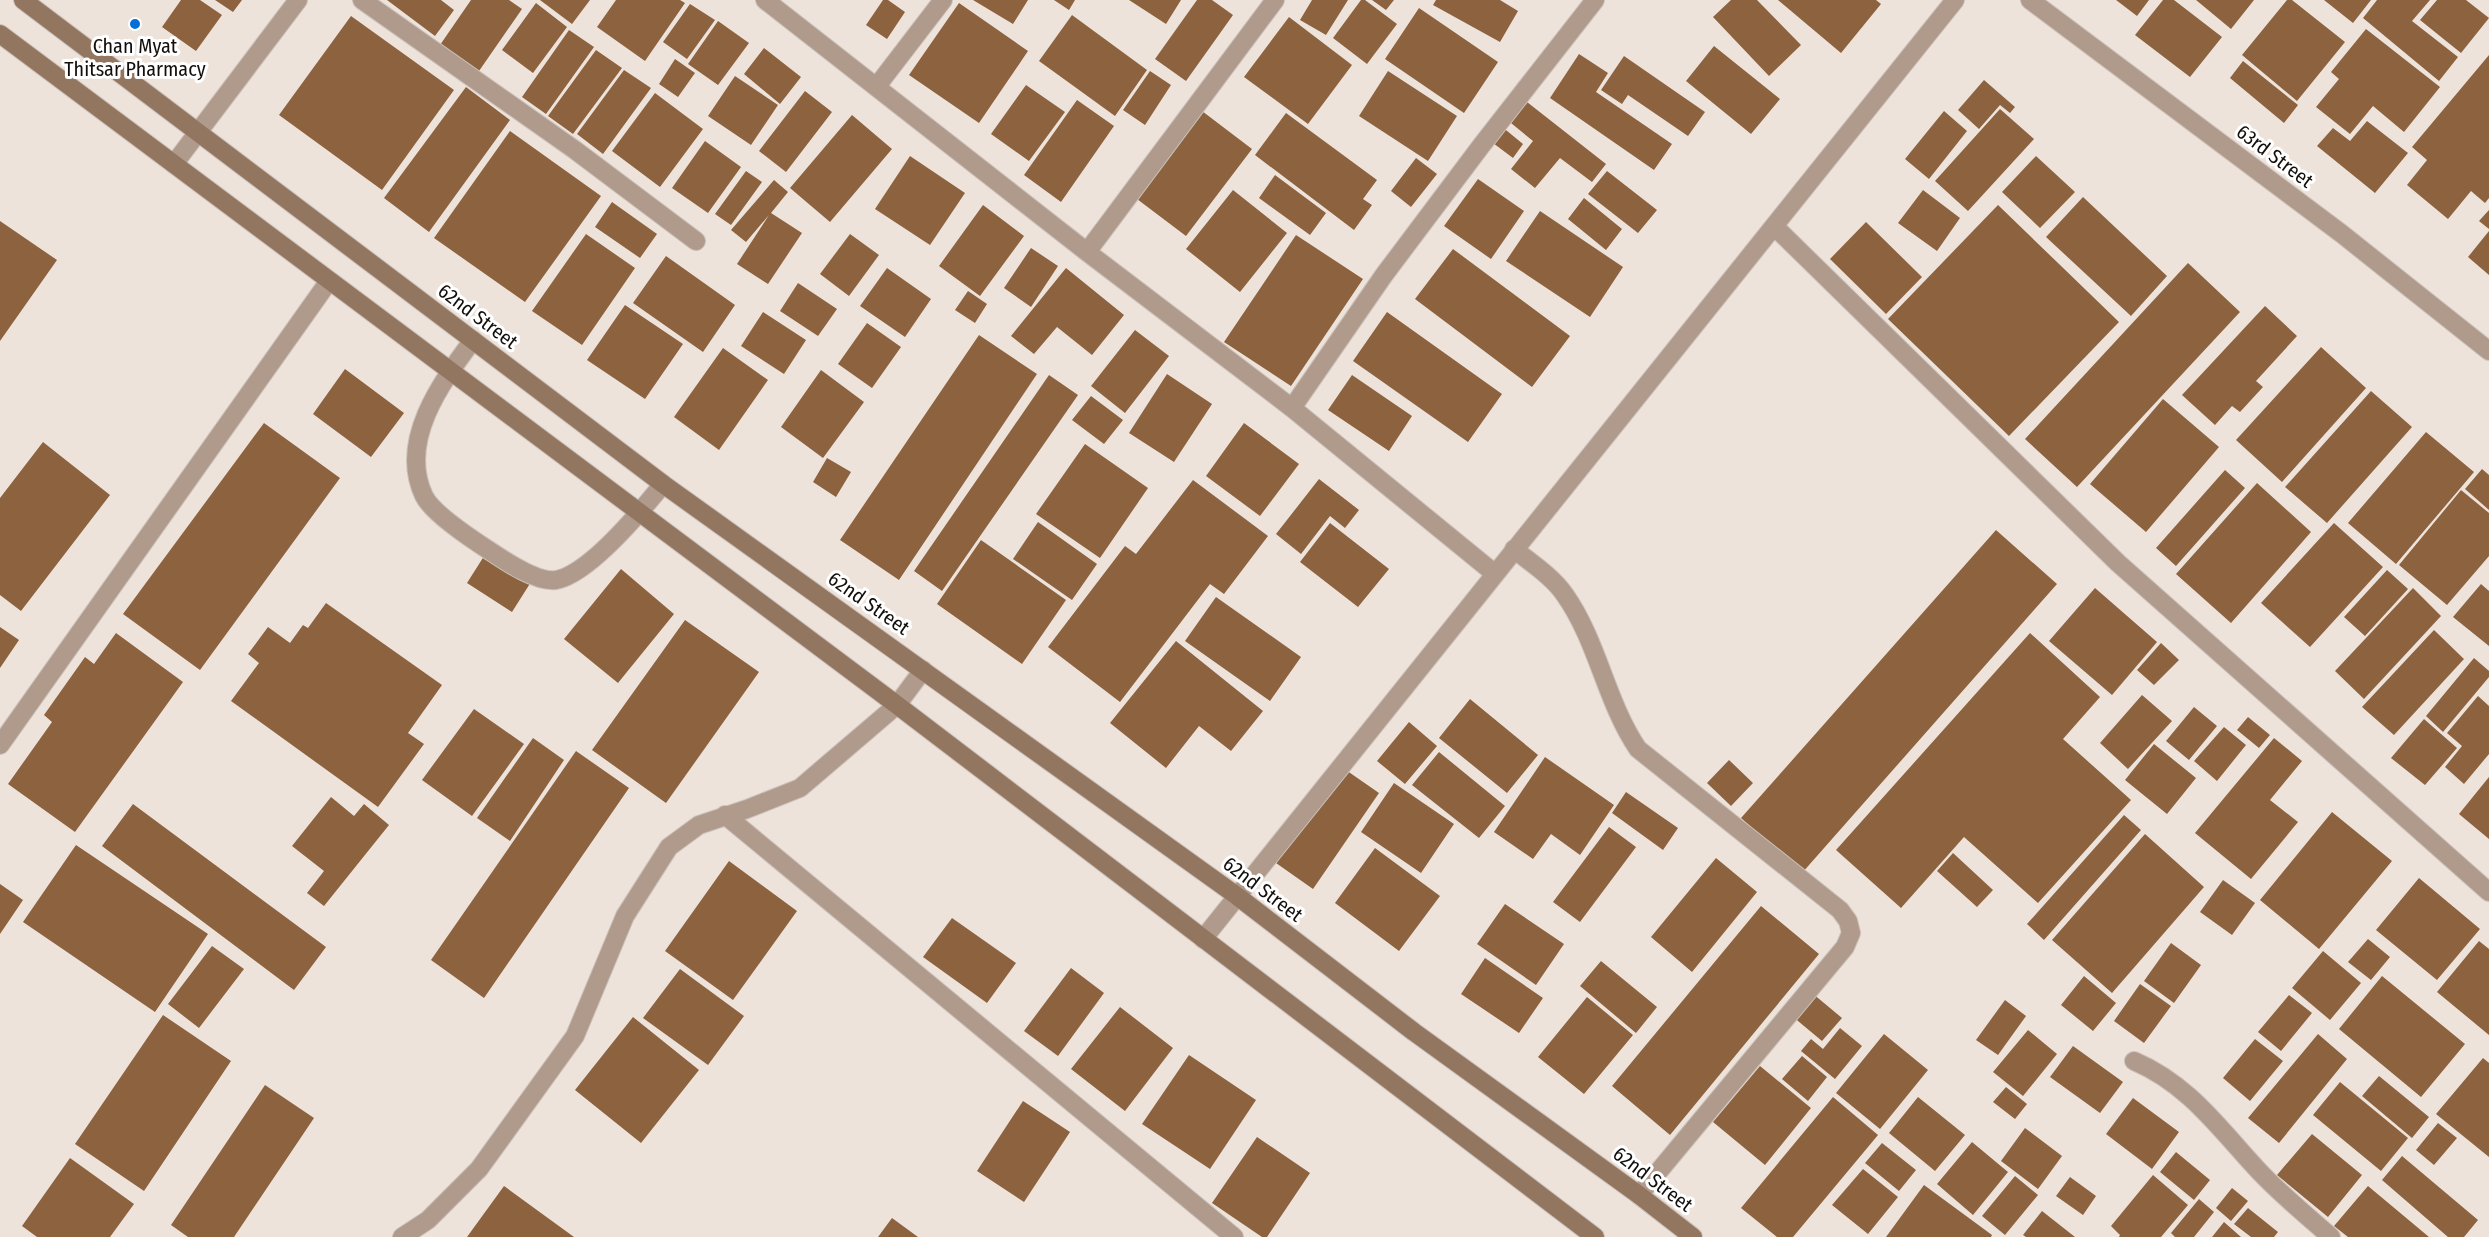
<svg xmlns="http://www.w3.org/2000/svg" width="2489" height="1237" viewBox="0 0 2489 1237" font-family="'Fira Sans Condensed',sans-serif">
	<rect width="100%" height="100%" fill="#eee3db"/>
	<path fill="#8c623f" d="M181,0H200L222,15L196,51L162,27Z
		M215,0H242L233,12Z
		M387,0H441L454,10L435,36Z
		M471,0H509L522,9L479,71L440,45Z
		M540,0H590L572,24Z
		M616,0H680L685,3L645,61L597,27Z
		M883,0H888L905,12L887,39L866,25Z
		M973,0H1028L1013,24Z
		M1054,0H1075L1069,10Z
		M1129,0H1181L1166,24Z
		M1197,0H1212L1233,15L1186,81L1155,59Z
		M1312,0H1348L1326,35L1300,20Z
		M1361,0H1365L1397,24L1367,64L1333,38Z
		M1372,0H1394L1386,10Z
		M1436,0H1500L1518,11L1500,42L1433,5Z
		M1731,0H1757L1801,45L1769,76L1713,17Z
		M1778,0H1876L1881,4L1841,53Z
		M2116,0H2149L2137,16Z
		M2163,0H2174L2222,37L2190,77L2135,35Z
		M2196,0H2254L2231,29Z
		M2287,0H2292L2345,42L2297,101L2242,55Z
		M2324,0H2371L2353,23Z
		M2377,0H2430L2412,21L2458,57L2439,81L2363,18Z
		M2437,0H2466L2489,18L2461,53L2420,20Z
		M536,3L567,27L533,73L502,50Z
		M959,3L1028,51L979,123L909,75Z
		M690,4L715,20L687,59L663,42Z
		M1419,8L1498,62L1464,113L1385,59Z
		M1072,15L1147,70L1115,116L1039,61Z
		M351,16L454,90L382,190L279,115Z
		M1289,17L1352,65L1308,124L1244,77Z
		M718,21L749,43L718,85L688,64Z
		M2366,29L2440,87L2404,132L2373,106L2350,134L2316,107L2339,79L2331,72Z
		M569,30L594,47L546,114L522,97Z
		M1714,46L1780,99L1751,134L1686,81Z
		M764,48L801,77L780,104L744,74Z
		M596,50L622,68L573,134L548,116Z
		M1579,54L1608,73L1596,92L1672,144L1654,170L1550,98Z
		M2489,55V198L2485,203L2471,191L2448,219L2407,185L2427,160L2412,147Z
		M1624,56L1705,112L1688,136L1628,95L1622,104L1601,90Z
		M675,59L695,73L678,97L659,84Z
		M2243,61L2298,105L2284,123L2230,78Z
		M624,70L651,88L603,154L577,134Z
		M1150,71L1171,85L1145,125L1123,110Z
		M1388,71L1457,116L1428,161L1359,116Z
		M735,76L778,105L751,145L708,116Z
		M1984,80L2015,107L2010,113L2000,105L1979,129L1958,110Z
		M1026,85L1065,112L1029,161L991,134Z
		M466,87L510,120L429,232L384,198Z
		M805,91L832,112L786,172L759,151Z
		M655,93L703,129L660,187L612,151Z
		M1077,100L1114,126L1061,202L1024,175Z
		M1527,102L1606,164L1592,182L1560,158L1535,188L1511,169L1533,141L1511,123Z
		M2000,109L2034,139L1968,211L1935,181Z
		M1202,111L1252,149L1186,236L1137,199Z
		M1944,111L1967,131L1929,179L1905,159Z
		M1286,113L1377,180L1363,199L1372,205L1354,230L1255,155Z
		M852,115L892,149L830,222L790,188Z
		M2367,121L2408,153L2375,193L2317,146L2333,128L2350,141Z
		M1501,126L1523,144L1513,158L1489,140Z
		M510,131L601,196L525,302L434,238Z
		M705,141L741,167L708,213L672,188Z
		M910,156L965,193L930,245L875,209Z
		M2036,156L2075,192L2040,228L2002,192Z
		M1416,158L1437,174L1411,207L1391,191Z
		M746,171L762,182L731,225L715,214Z
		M1607,171L1657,210L1638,233L1588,194Z
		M1275,175L1326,213L1310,235L1259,198Z
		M1478,179L1524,211L1491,259L1444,226Z
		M774,180L788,192L771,213L802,233L768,284L737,264L769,215L746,242L731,230Z
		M1233,190L1287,233L1240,292L1186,249Z
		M1923,190L1960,218L1937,251L1898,223Z
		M2083,197L2167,276L2131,316L2046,237Z
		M1584,198L1622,229L1606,250L1568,219Z
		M612,202L657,234L640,258L595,227Z
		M983,205L1024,236L980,296L939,266Z
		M1998,205L2119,322L2009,436L1888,319Z
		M2489,210V229L2479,221Z
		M1540,211L1623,267L1590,317L1506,261Z
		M0,221L57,260L0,341Z
		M1866,222L1922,277L1886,314L1830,259Z
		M2489,231V275L2468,257Z
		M586,234L635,268L582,345L532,311Z
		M850,234L879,255L849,296L820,274Z
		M1296,235L1363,279L1291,386L1224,342Z
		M1031,248L1058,266L1031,307L1004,288Z
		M1453,249L1570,336L1532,387L1415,299Z
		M666,256L735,305L703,352L633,303Z
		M2188,263L2240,312L2077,487L2025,439Z
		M887,268L931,299L905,337L860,306Z
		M1066,268L1124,315L1092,355L1057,327L1034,354L1011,336Z
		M798,283L837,309L818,336L780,311Z
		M968,291L987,304L975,323L955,310Z
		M625,305L683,344L645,399L587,360Z
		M2265,306L2297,336L2256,381L2263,387L2240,412L2232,406L2215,425L2182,395Z
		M763,312L806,340L784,374L741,346Z
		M1387,312L1502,394L1468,442L1353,361Z
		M867,323L901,347L872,388L838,364Z
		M1135,330L1169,356L1125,413L1091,386Z
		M979,335L1037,374L899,580L840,540Z
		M2321,347L2366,388L2282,482L2236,440Z
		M723,348L768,380L719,450L674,417Z
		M345,369L404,413L371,457L313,414Z
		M821,370L864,402L823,458L781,427Z
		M1167,374L1212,404L1174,462L1129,433Z
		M1049,375L1078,395L942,591L914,571Z
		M1352,375L1412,416L1389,451L1328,410Z
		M2371,391L2412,427L2327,523L2285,487Z
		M1091,396L1123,420L1104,444L1072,420Z
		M2163,399L2219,447L2146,532L2090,484Z
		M264,423L340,478L200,670L123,614Z
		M1244,423L1299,464L1260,516L1206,476Z
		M2426,432L2474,472L2396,564L2348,523Z
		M43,442L110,495L21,611L0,595V498Z
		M1085,444L1148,488L1100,558L1036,514Z
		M827,458L851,472L836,497L813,482Z
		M2482,469L2489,475V510L2465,489Z
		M2225,470L2245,488L2176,566L2156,548Z
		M1319,479L1359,510L1345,528L1330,516L1301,554L1276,534Z
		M1193,480L1268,536L1224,594L1210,584L1120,702L1048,647L1125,546L1136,554Z
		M2257,483L2311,532L2231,623L2176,574Z
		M2461,490L2489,513V556L2447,605L2399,565Z
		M1038,522L1097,564L1072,600L1013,559Z
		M1330,523L1389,569L1358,607L1300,562Z
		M2334,523L2383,567L2310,647L2261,603Z
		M1996,530L2057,584L1802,873L1741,818Z
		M981,540L1066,600L1022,664L937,604Z
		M486,553L531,582L512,612L467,583Z
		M621,569L674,614L618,683L564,639Z
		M2387,570L2408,589L2365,636L2344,617Z
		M2481,584L2489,591V646L2453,617Z
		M2095,588L2157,642L2112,695L2049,641Z
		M2413,588L2441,616L2364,699L2335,671Z
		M1216,597L1301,657L1270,701L1185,641Z
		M326,603L442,685L408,733L424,744L378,807L231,701L259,663L248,654L268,627L290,643L303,625L308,628Z
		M685,620L759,672L666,803L592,750Z
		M0,627L19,640L0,668Z
		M2434,630L2464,659L2394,735L2362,707Z
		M116,633L183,682L75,832L8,784L52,722L44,715L85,657L94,664Z
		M2030,633L2100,697L2063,739L2131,800L2038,903L1964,837L1901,908L1836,850Z
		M1176,641L1263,711L1231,751L1199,726L1166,768L1110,723Z
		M2161,643L2179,660L2154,685L2137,670Z
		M2474,658L2489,671V677L2443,732L2426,716Z
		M2142,695L2172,721L2128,769L2100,743Z
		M2478,696L2489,706V754L2464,784L2445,767L2462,746L2447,733Z
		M1470,699L1538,755L1507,793L1439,738Z
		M2194,707L2217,726L2189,760L2166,741Z
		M474,709L524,744L472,816L422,780Z
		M2248,717L2270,735L2259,748L2237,730Z
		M2424,719L2457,748L2425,785L2391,758Z
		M1409,722L1437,746L1405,784L1377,761Z
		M2224,727L2246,745L2217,781L2194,761Z
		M533,738L564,760L510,841L477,818Z
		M2274,738L2302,761L2270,800L2298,822L2251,879L2195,833Z
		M2154,744L2196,778L2167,814L2125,780Z
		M576,751L629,788L484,998L431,960Z
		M1439,752L1505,806L1479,838L1412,785Z
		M1545,757L1614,805L1580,855L1551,834L1533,859L1494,832Z
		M1729,760L1753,783L1731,806L1707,783Z
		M1343,768L1379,793L1313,889L1276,863Z
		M2489,777V839L2459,814Z
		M1394,783L1454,824L1421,873L1361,832Z
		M1626,792L1678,828L1663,850L1612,813Z
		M331,797L354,816L364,804L389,825L324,906L307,893L324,871L292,846Z
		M133,804L326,947L294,990L102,846Z
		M2332,812L2392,861L2319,949L2260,900Z
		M2124,815L2141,830L2044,940L2027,924Z
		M1609,827L1636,847L1580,922L1553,902Z
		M2145,834L2204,887L2112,993L2052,940Z
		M76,845L208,934L155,1012L23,922Z
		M1375,848L1440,896L1399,951L1335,903Z
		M1953,853L1993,890L1977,907L1937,871Z
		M1716,858L1757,892L1692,972L1651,937Z
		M729,861L797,911L733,1000L665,951Z
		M2419,878L2480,929L2437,980L2376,930Z
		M2223,880L2255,903L2232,935L2200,912Z
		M0,884L23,900L0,934Z
		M1505,904L1564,944L1536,985L1477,944Z
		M1761,906L1819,954L1670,1135L1612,1086Z
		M952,918L1016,963L987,1003L923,957Z
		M2368,939L2390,957L2371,980L2348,962Z
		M2479,941L2489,949V1035L2437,992Z
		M2171,943L2201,965L2174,1003L2144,981Z
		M212,946L244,969L199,1028L168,1004Z
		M2323,951L2361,983L2330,1020L2292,988Z
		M1485,958L1543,998L1519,1033L1461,994Z
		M1601,961L1657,1007L1636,1033L1580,986Z
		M1071,968L1104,993L1058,1056L1024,1031Z
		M680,969L744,1016L708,1065L643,1018Z
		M2084,976L2116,1003L2093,1031L2061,1005Z
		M2382,976L2465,1044L2421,1097L2339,1029Z
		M2140,984L2171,1006L2144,1043L2114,1021Z
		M1812,993L1842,1018L1822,1041L1792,1016Z
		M2289,995L2312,1013L2281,1051L2258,1032Z
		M1587,997L1633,1035L1584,1094L1538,1057Z
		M2005,1000L2026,1016L1998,1055L1976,1040Z
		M1120,1007L1173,1048L1125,1111L1071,1069Z
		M163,1015L231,1061L144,1191L75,1144Z
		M633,1017L699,1070L641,1143L575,1090Z
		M1840,1028L1862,1046L1835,1079L1801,1051L1811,1039L1823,1049Z
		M2028,1030L2057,1054L2023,1096L1993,1072Z
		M1884,1034L1928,1070L1880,1129L1836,1093Z
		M2318,1034L2347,1059L2279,1143L2248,1118Z
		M2255,1039L2283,1061L2250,1101L2223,1078Z
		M2073,1046L2123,1082L2100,1113L2050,1077Z
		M1189,1055L1256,1100L1210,1169L1142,1124Z
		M1802,1056L1827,1077L1808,1101L1782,1079Z
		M2483,1058L2489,1063V1157L2436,1114Z
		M1760,1066L1811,1108L1765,1165L1713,1122Z
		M2379,1076L2429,1117L2412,1138L2362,1096Z
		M2340,1082L2408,1138L2381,1171L2313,1115Z
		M265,1085L314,1118L234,1237H188L171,1225Z
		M2006,1087L2027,1104L2015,1119L1993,1102Z
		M1833,1097L1878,1135L1793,1237H1777L1741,1208Z
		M1918,1097L1965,1135L1935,1171L1889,1133Z
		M2133,1098L2179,1132L2152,1169L2106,1134Z
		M1023,1101L1070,1132L1024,1202L977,1171Z
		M2438,1123L2457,1138L2434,1165L2416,1150Z
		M2025,1128L2062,1156L2038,1189L2001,1161Z
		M2312,1134L2362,1175L2328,1217L2277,1175Z
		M1257,1137L1310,1173L1267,1237H1262L1212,1203Z
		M1972,1142L2008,1172L1973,1215L1937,1184Z
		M1882,1143L1916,1170L1899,1191L1865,1163Z
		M2176,1152L2210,1180L2194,1200L2160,1172Z
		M2402,1156L2478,1220L2464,1237H2448L2382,1180Z
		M70,1158L134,1204L110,1237H37L22,1226Z
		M1863,1169L1898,1197L1868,1234L1832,1205Z
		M2153,1175L2188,1205L2161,1237H2119L2120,1235L2111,1226Z
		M2015,1176L2038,1195L2005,1235L1982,1216Z
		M2070,1177L2096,1196L2083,1215L2056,1196Z
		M1924,1185L1992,1235L1991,1237H1886Z
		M504,1186L574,1237H467Z
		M2368,1186L2429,1237H2348L2334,1226Z
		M2232,1188L2248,1201L2231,1221L2216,1208Z
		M2199,1199L2214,1212L2194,1237H2175L2171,1233Z
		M2248,1208L2278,1232L2274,1237H2251L2234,1224Z
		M2042,1211L2075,1237H2026L2023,1235Z
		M892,1218L918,1237H878Z
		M2224,1222L2241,1237H2212Z"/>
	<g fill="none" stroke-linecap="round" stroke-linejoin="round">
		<defs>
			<path id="service" d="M473,340C441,383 398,441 424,496C433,514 473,540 490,551C505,561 537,583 556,580C589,574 642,510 663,484
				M725,815L1234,1237
				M402,1237L428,1220L479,1169L575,1036L625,916L669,847L699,825L747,809L800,788L897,705L923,670"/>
			<path id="minor" d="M362,0L575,150L696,241
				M765,0L1087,252L1292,408L1494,573
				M2030,0L2342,234L2489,351
				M877,86L943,0
				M174,164L298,0
				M1775,227L2118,563L2489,892
				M1087,252L1275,0
				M1292,408L1384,275L1481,146L1595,0
				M1514,549C1531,563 1553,577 1565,595C1598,642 1606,702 1638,749L1840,910L1848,921L1851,933L1845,947L1639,1195
				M0,745L329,281
				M1203,939L1955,0
				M2134,1061C2188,1084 2218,1127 2257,1169C2279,1193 2306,1215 2331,1237"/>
			<path id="secondary" d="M23,0L663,484L1237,896L1414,1032L1639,1195L1693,1237
				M0,34L897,705L1595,1237"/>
		</defs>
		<use href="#service" stroke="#cbc1ba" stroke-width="20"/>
		<use href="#minor" stroke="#cbc1ba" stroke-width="20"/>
		<use href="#secondary" stroke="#cbc1ba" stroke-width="20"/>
		<use href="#service" stroke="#af9a8b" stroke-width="18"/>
		<use href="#minor" stroke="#af9a8b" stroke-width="18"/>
		<use href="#secondary" stroke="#93765f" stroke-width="18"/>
	</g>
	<circle fill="#046fd7" stroke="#fff" stroke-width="2" cx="135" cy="24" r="6"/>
	<g text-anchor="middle" stroke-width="6" stroke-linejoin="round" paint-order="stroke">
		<g font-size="20" fill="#110e0b" stroke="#fff">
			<text x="135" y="53">Chan Myat<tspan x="135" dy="23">Thitsar Pharmacy</tspan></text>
		</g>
		<g font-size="20" fill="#110e0b" stroke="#fff">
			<text transform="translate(2275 156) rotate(37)" y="7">63rd Street</text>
			<text transform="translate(478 316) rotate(37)" y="7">62nd Street</text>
			<text transform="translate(869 603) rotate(35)" y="7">62nd Street</text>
			<text transform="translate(1263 889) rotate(37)" y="7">62nd Street</text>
			<text transform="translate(1653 1179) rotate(37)" y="7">62nd Street</text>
		</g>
	</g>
</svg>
